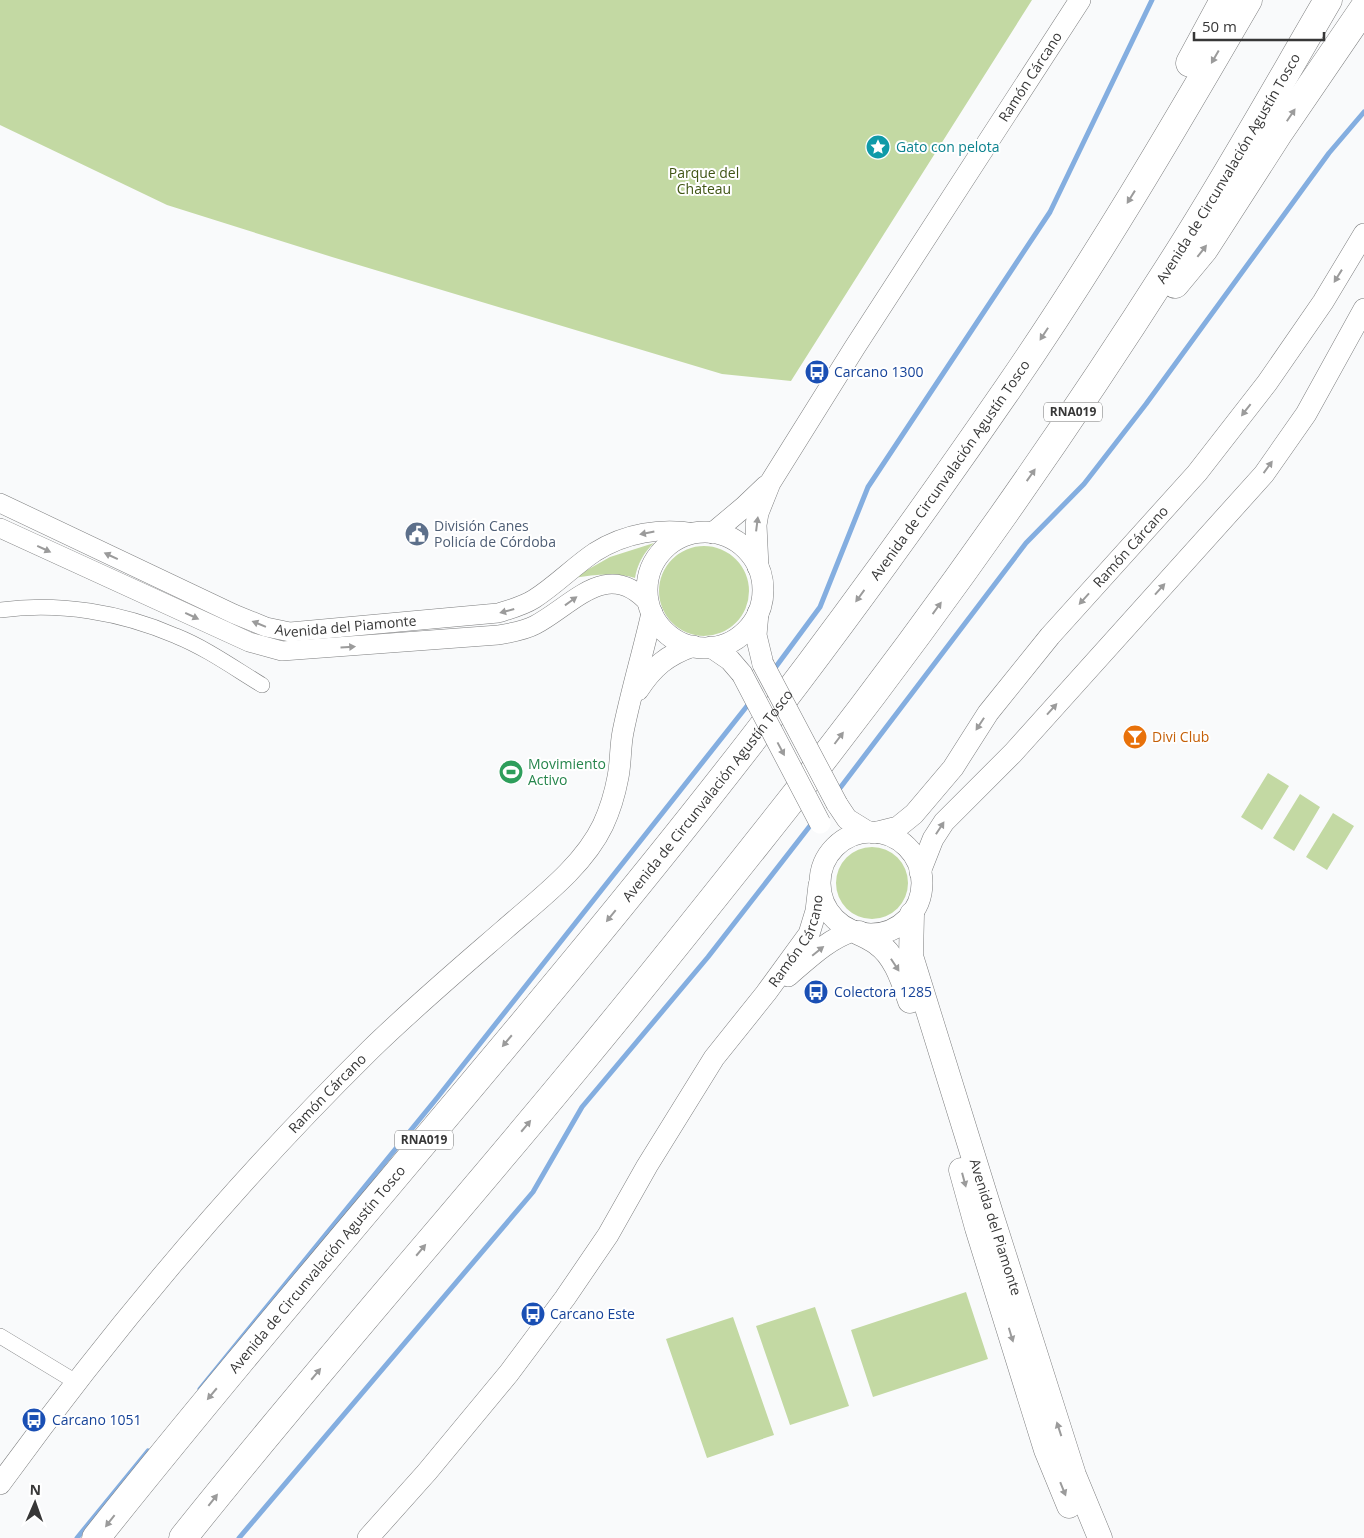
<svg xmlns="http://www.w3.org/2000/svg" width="1364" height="1538" viewBox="0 0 1364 1538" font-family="'Open Sans',sans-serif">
	<rect width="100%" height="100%" fill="#f9fafb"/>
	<path fill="#c3d9a3" d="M0,0H1032L791,381L722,374L332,257L167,205L0,125Z
		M654,543C644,552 637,565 635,578C614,572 594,575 573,578L610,557Z
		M659 591a45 45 0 1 1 90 0a45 45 0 1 1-90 0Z
		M1268,773L1289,786L1262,830L1241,817Z
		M1300,794L1320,807L1294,851L1273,838Z
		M1333,813L1354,826L1327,870L1306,857Z
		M836 883a36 36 0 1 1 72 0a36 36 0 1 1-72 0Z
		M966,1292L988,1359L873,1397L851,1330Z
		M815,1307L849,1406L790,1425L756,1326Z
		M733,1317L774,1435L707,1458L666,1339Z"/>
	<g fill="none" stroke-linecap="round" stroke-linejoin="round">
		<path stroke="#84aee0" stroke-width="5" d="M772,672L820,607L868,487L1050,212L1152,0
			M837,792L1026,543L1084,484L1146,404L1329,153L1364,112
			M200,1389L437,1098L751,701
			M77,1538L148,1451
			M239,1538L533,1192L582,1107L708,957L813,822"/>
		<defs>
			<path id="minor" d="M0,610C59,602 121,612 176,636C206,648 234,668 262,685
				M0,1336L76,1382"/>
			<g id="tertiary">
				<path id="s1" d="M0,503L234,614L266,627L290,632L498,613C511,609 523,606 534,599C556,585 574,566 595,552C625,533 661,527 695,533"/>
				<path d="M0,528L249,642L282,651L498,635C510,633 524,631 535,625C573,605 608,557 649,604"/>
			</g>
			<g id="secondary">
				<circle cx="705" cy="590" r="58"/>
				<path d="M713,533L744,507L766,486"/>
				<path id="s2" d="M758,567L756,525L758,513L770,483L855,347L1080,0"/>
				<path d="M758,613L756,635L763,664"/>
				<path d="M711,647L730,660L742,674"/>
				<path d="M638,690C653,667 667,655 693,646"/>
				<path d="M837,804L847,819L868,832"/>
				<circle cx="871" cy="883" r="51"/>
				<path id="s3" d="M874,833L898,827L914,814L953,768L988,713L1050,636L1197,473L1267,383L1323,302L1364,234"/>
				<path d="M920,872L933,839L944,822L1013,753L1264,474L1306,414L1364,309"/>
				<path d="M788,976C808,959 828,939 853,931"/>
				<path id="s4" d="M0,1484C112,1330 234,1184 370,1050C413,1008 459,969 504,930C538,900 583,867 603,825C610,810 615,793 618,777C621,762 620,747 623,732C631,692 643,653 652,613"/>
				<path id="s5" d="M368,1538L427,1472L509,1373L565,1298L608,1235L647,1166L714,1058L766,993L809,934L816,911L819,885"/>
			</g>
			<g id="primary">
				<path id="s6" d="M912,914L911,956L993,1220L1074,1475L1100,1538"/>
				<path d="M859,933C865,936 872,939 877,943C895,955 903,981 910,1001"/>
				<path d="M961,1170L977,1228L1046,1450L1069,1506"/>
			</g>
			<g id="motorway">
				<path d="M1190,63L1224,0"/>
				<path d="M1175,284L1204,249L1280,131L1364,8"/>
				<path id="s7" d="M96,1538C311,1268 542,1012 753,739C842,624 927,506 1009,387C1095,262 1172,131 1248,0"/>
				<path id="s8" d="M183,1538C311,1377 448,1223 579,1064C649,980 717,894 785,808C922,634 1051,453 1170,266C1226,179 1276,89 1328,0"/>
			</g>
		</defs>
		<use href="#minor" stroke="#7c7d7e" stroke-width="16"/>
		<use href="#tertiary" stroke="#7c7d7e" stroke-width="20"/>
		<use href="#secondary" stroke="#7c7d7e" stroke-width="22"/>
		<use href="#primary" stroke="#7c7d7e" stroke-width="25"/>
		<use href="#motorway" stroke="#7c7d7e" stroke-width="29"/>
		<use href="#minor" stroke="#fff" stroke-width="15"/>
		<use href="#tertiary" stroke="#fff" stroke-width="19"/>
		<use href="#secondary" stroke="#fff" stroke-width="21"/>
		<use href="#primary" stroke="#fff" stroke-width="24"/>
		<use href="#motorway" stroke="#fff" stroke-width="28"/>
		<defs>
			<path id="secondary-bridge" d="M763,664L837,804
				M742,674L820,823"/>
		</defs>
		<use href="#secondary-bridge" stroke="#7c7d7e" stroke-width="22" stroke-linecap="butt"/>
		<use href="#secondary-bridge" stroke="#fff" stroke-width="21"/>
	</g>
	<defs><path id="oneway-solid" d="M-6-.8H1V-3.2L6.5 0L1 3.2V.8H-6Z" transform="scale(1.25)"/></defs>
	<g fill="#9b9b9b">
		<use href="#oneway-solid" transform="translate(1215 57) rotate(120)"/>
		<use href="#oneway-solid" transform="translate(1291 115) rotate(-56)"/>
		<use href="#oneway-solid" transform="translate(1131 197) rotate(122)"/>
		<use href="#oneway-solid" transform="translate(1202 251) rotate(-52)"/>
		<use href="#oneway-solid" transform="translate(1338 276) rotate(122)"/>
		<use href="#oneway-solid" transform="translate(1044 334) rotate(123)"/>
		<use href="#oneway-solid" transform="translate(1246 410) rotate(128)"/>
		<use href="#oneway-solid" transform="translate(1268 467) rotate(-54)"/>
		<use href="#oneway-solid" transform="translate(1031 475) rotate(-55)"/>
		<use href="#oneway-solid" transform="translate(757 524) rotate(-83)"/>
		<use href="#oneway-solid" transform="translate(647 533) rotate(169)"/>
		<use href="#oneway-solid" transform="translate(44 549) rotate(25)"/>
		<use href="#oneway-solid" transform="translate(111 556) rotate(-155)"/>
		<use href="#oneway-solid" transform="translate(1160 589) rotate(-48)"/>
		<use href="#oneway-solid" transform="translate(860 596) rotate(126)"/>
		<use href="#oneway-solid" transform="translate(1084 599) rotate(132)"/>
		<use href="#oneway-solid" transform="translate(571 601) rotate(-36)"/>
		<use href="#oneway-solid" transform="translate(937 608) rotate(-54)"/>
		<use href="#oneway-solid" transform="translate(507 611) rotate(165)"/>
		<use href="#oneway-solid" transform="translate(192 616) rotate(25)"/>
		<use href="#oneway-solid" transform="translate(259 624) rotate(-158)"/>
		<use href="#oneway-solid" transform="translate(348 647) rotate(-4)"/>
		<use href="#oneway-solid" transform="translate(1052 709) rotate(-48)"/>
		<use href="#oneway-solid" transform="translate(980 724) rotate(123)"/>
		<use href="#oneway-solid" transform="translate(839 738) rotate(-53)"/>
		<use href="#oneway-solid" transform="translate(781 749) rotate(62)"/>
		<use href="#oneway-solid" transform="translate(940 828) rotate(-57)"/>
		<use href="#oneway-solid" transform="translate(611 916) rotate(129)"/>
		<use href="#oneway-solid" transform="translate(818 951) rotate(-39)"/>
		<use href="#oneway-solid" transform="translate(895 965) rotate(57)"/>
		<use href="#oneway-solid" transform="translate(507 1041) rotate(130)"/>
		<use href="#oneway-solid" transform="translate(526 1126) rotate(-50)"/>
		<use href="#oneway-solid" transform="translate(964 1180) rotate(75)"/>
		<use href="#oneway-solid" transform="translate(421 1250) rotate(-50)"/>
		<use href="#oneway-solid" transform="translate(1011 1335) rotate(73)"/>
		<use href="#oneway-solid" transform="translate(316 1374) rotate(-50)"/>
		<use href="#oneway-solid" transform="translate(212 1394) rotate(130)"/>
		<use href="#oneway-solid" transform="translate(1059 1429) rotate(-108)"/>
		<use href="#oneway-solid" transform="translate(1063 1489) rotate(68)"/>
		<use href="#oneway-solid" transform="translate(213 1500) rotate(-52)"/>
		<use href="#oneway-solid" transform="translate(110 1521) rotate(128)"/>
	</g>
	<defs>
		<symbol id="sight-disc" viewBox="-11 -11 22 22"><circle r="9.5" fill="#0f9aa8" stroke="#fff"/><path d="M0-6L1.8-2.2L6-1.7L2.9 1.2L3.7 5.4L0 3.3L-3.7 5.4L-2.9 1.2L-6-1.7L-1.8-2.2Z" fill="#fff"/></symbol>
		<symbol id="bus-disc" viewBox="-11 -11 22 22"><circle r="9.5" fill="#1a4fb4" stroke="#fff"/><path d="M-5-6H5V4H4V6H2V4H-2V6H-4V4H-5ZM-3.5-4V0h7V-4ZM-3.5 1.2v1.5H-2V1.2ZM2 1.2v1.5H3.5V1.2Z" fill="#fff"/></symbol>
		<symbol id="civic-disc" viewBox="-11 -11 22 22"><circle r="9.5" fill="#5c6f8a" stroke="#fff"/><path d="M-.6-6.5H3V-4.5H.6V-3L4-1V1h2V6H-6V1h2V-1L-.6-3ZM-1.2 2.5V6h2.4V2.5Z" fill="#fff"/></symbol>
		<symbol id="bar-disc" viewBox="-11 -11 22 22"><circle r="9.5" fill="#e8710a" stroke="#fff"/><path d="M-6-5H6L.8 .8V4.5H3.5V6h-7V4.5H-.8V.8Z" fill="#fff"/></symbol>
		<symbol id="stadium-disc" viewBox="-11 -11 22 22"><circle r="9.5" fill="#2e9e5b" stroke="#fff"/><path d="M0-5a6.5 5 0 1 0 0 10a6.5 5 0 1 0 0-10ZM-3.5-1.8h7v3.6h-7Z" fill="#fff"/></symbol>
	</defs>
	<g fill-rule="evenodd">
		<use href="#sight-disc" x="864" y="133" width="28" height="28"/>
		<use href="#bus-disc" x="803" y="358" width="28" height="28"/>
		<use href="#civic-disc" x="403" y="520" width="28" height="28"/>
		<use href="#bar-disc" x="1121" y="723" width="28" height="28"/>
		<use href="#stadium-disc" x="497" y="758" width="28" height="28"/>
		<use href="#bus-disc" x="802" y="978" width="28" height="28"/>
		<use href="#bus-disc" x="519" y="1300" width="28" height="28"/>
		<use href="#bus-disc" x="20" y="1406" width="28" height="28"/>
	</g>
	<g text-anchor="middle" stroke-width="4" stroke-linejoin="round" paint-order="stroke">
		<g fill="#fff" stroke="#737373" stroke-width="1">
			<rect x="1044" y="402.5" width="58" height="19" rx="4"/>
			<rect x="395" y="1130.5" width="58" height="19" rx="4"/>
		</g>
		<g font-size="12" font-weight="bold" fill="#373737">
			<text x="1073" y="416">RNA019</text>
			<text x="424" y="1144">RNA019</text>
		</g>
		<g font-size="14" fill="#373737" stroke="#fff">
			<text dy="5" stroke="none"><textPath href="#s2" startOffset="569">Ramón Cárcano</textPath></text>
			<text dy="5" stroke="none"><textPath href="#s8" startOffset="1725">Avenida de Circunvalación Agustín Tosco</textPath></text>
			<text dy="5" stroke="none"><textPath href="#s7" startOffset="1368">Avenida de Circunvalación Agustín Tosco</textPath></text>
			<text dy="5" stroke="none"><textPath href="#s3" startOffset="390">Ramón Cárcano</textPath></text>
			<text dy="5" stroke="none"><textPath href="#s1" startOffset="374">Avenida del Piamonte</textPath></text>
			<text dy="5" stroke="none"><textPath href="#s7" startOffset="962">Avenida de Circunvalación Agustín Tosco</textPath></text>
			<text dy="5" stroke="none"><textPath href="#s5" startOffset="738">Ramón Cárcano</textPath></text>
			<text dy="5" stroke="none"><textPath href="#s4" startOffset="510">Ramón Cárcano</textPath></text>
			<text dy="5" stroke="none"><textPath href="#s6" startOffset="326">Avenida del Piamonte</textPath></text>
			<text dy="5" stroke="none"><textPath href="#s7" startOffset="348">Avenida de Circunvalación Agustín Tosco</textPath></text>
		</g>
		<g font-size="14" fill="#0d838f" stroke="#fff" text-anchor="start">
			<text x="896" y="152">Gato con pelota</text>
		</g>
		<g font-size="14" fill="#3f5413" stroke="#fff">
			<text x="704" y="178">Parque del<tspan x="704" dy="16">Chateau</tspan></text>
		</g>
		<g font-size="14" fill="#164399" stroke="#fff" text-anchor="start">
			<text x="834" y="377">Carcano 1300</text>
			<text x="834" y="997">Colectora 1285</text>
			<text x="550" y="1319">Carcano Este</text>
			<text x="52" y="1425">Carcano 1051</text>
		</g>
		<g font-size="14" fill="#4e5e75" stroke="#fff" text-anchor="start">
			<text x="434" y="531">División Canes<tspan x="434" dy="16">Policía de Córdoba</tspan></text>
		</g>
		<g font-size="14" fill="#c56008" stroke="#fff" text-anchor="start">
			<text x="1152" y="742">Divi Club</text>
		</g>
		<g font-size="14" fill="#27864d" stroke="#fff" text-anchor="start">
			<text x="528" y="769">Movimiento<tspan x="528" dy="16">Activo</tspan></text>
		</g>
	</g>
	<g transform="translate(35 1503) rotate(2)" stroke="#ffffff" stroke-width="4" paint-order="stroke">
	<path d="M0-4L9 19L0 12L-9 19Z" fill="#373737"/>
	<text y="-8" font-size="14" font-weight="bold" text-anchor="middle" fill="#373737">N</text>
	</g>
	<path d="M1194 32v8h130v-8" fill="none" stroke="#373737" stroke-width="2.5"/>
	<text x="1202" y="32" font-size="15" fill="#373737" stroke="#ffffff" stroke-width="4" paint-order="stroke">50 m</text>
</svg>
